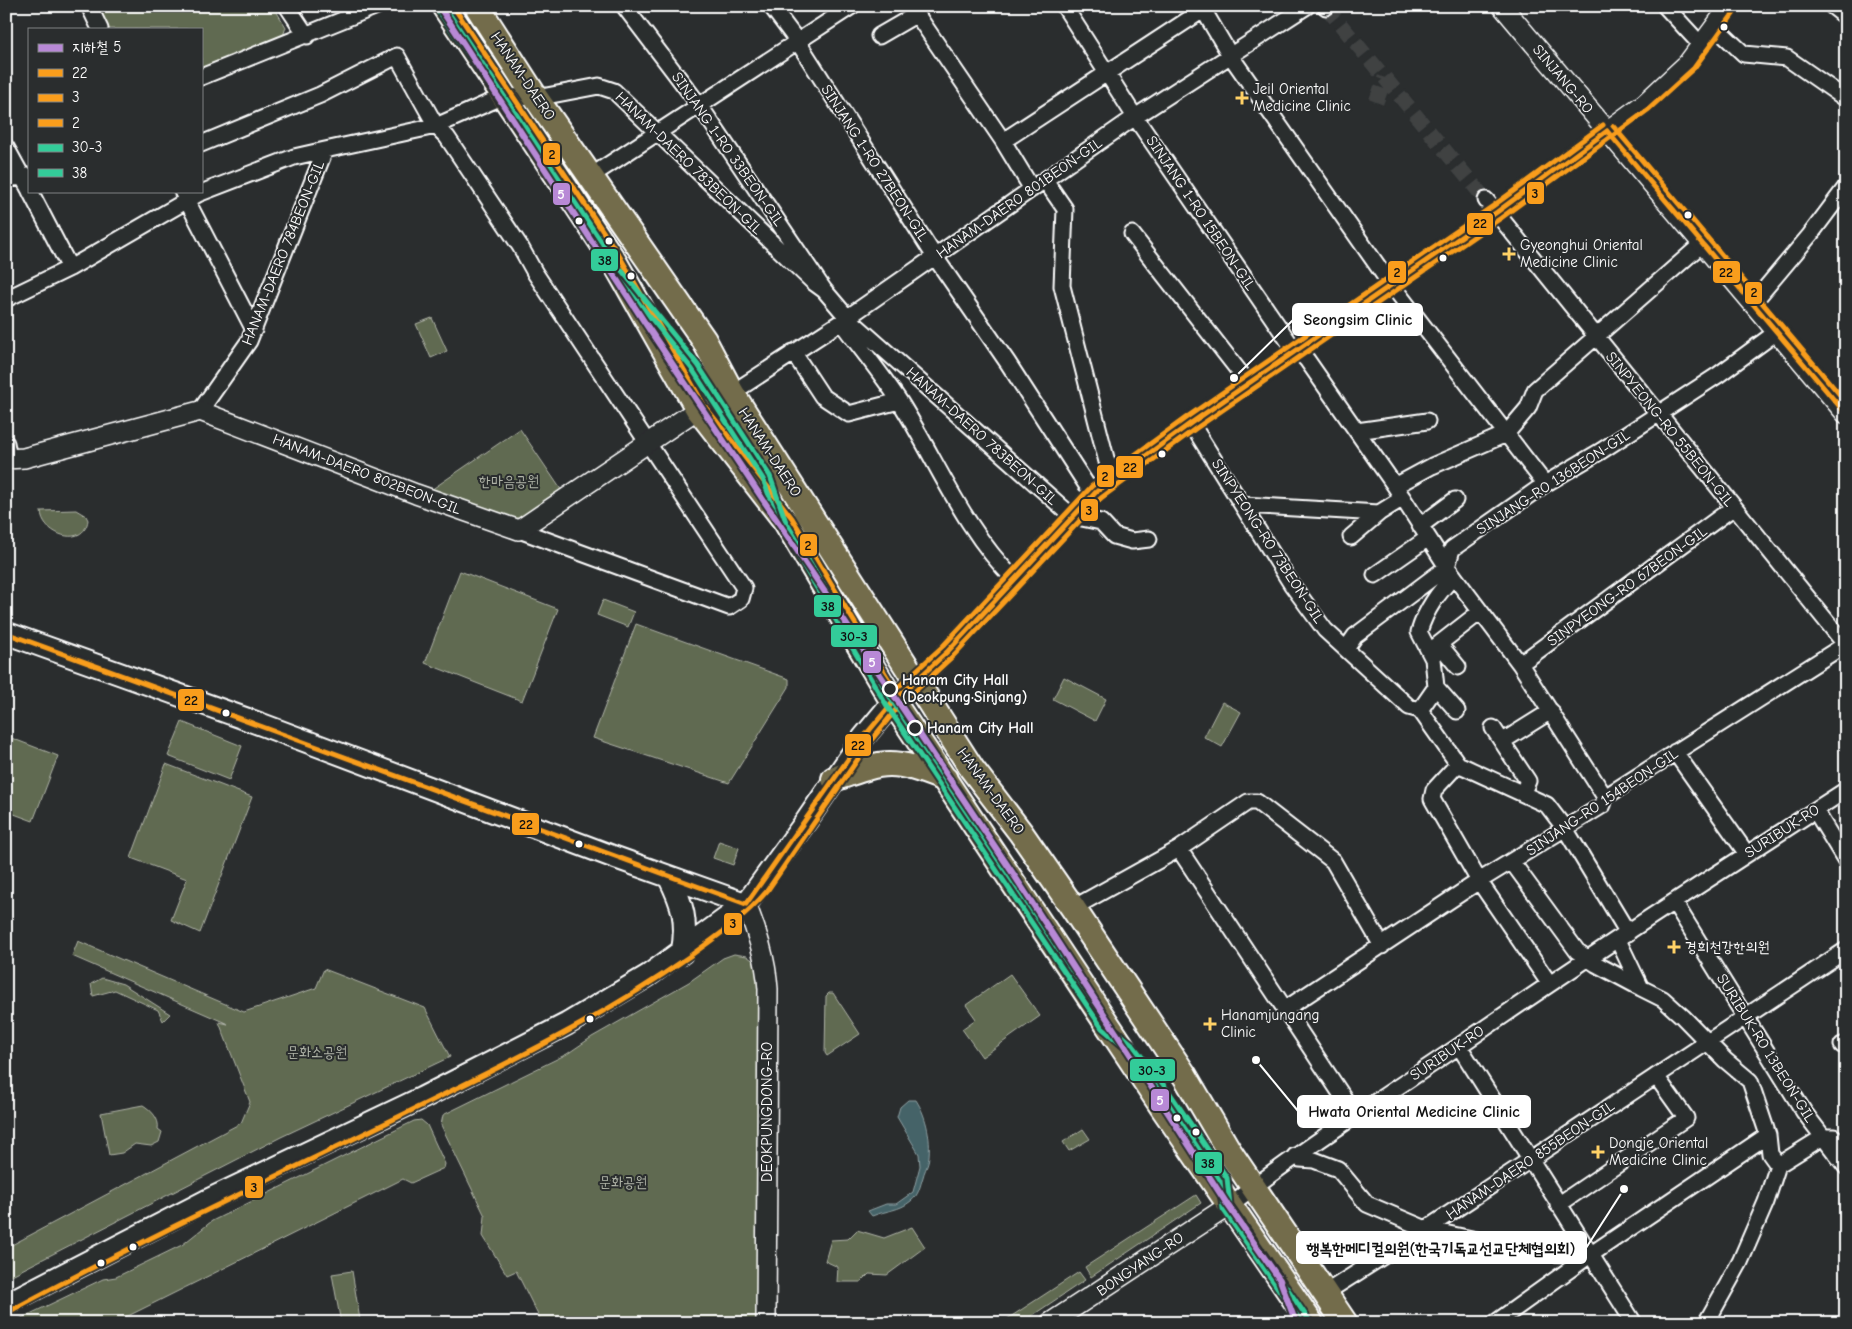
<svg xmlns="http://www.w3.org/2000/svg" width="1852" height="1329" viewBox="0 0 1852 1329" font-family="'Comic Neue','Poor Story',sans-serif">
	<rect width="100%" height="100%" fill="#2a2d2e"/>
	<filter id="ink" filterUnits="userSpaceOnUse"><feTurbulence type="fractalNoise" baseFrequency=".02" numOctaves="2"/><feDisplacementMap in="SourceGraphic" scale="10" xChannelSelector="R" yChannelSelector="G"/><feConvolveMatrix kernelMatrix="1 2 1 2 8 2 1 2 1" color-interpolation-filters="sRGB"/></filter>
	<g filter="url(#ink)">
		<path fill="#606a51" stroke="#b0b4a8" d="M98,6H273L286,27L283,36L201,68V29H109Z
			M432,318L447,351L431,358L416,324Z
			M520,429L562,491L516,523L428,492Z
			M76,510L86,516L88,520C84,549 42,535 41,511Z
			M460,571L558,609L522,701L425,663Z
			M603,600L634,612L628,627L597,615Z
			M636,624L789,679V687L729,783L593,738Z
			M1064,677L1106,699L1095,721L1053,699Z
			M1222,702L1241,712L1222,747L1204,737Z
			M182,722L242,746L229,780L168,756Z
			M6,736L58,756L33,821L6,811Z
			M166,764L252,797L200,933L171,920L187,879L131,858Z
			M719,841L739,848L733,865L713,858Z
			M78,941L244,1012L316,988L324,969L425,1008L450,1057L281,1137L6,1278V1248L241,1123L250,1102L219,1022L228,1024L72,956Z
			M734,954L747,956L760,966L761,1323H574L572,1318L560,1323H542L516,1271L507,1275L483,1236L485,1216L441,1125L443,1115L567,1054L592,1037L689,982L723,958Z
			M1010,974L1040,1016L982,1057L962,1029L976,1019L966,1005Z
			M102,978L123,984L170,1014L163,1021L158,1010L115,990L93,996L91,984Z
			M829,993H833L860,1034L827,1056L825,1053L826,996Z
			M143,1105C151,1110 160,1119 158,1129L162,1132L159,1142L151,1146L135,1144L122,1153L109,1155L101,1113Z
			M421,1120L427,1125L445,1164L444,1168L411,1183L403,1179L114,1323H11L103,1279L116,1277L182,1245L212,1221L414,1121Z
			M1083,1129L1090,1139L1069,1151L1063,1142Z
			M1196,1195L1201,1203L1091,1277L1085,1267Z
			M912,1227L925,1247L887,1275L869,1274L861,1282H837L838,1267L825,1261L831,1240L848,1239L857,1230L884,1238Z
			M352,1271L360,1320L341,1323L332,1274Z
			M1079,1272L1085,1280L1021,1323H1001Z"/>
		<path fill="#456368" stroke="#8fa1a4" d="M908,1100H916C927,1117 932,1142 928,1163C927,1167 924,1172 923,1177C920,1186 919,1195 911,1201C899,1211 887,1210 872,1216L868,1211L886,1204H896L913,1192L920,1166L919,1154L897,1117L900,1107Z"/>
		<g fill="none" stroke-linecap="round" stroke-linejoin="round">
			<path stroke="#3f4243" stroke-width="15" stroke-dasharray="15 8" stroke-linecap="butt" d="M1326,7L1486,200
				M1376,102L1385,78"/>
			<defs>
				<path id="minor" d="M89,6L100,29
					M287,6L307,36
					M624,6L700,106L824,290L847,317L1072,516L1101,522L1114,536L1132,541L1149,539
					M771,6L798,42L935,257L1008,363L1086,484L1096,492
					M911,6L1003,141L1032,189
					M1064,6L1135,117L1289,342L1307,360L1395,486L1447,567L1520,664L1605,797
					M1201,6L1230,55L1384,275L1545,484
					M1326,6V7
					M1665,6L1701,45
					M1832,6L1846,17
					M1714,26L1744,54L1787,58L1846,99
					M879,36L917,14
					M201,77L377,6
					M1003,141L1203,10
					M201,144L320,95L397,56L436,126L447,137L520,246L535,273L744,588L741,599L729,607L519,530
					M6,147L29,189
					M591,176L852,6
					M6,179L29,176
					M1045,180L1065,209L1062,286L1107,462L1118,477
					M30,191L70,268
					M182,191L254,330
					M1486,200L1845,644
					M1132,234L1249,384
					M6,299L70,268L198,194L294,157L325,150
					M1753,303L1810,235L1846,187
					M841,322C860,348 882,374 900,402C937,461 964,530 1015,580
					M793,352L822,396L849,414L899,401
					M732,393L841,322L1135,117L1307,6
					M200,411L249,341L325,150L436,126L504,96L536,98L599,86L614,91L813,282L824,290
					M1191,423L1292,585L1325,630L1409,707L1420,710L1458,764L1434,790L1432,799L1479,881L1549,983
					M1357,431L1427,421
					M6,443L9,459
					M1395,486L1432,466L1506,434L1528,408L1535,390L1703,243
					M1243,505L1379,513L1403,498
					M1420,526L1455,500
					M1351,537L1379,513
					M1375,575L1428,538
					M1346,649L1355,636L1447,567L1452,549L1545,484L1601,451L1718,375L1778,331
					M1520,664L1734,507
					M1458,667L1444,650L1430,651L1480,612
					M1436,687L1433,659L1419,632C1426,609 1438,593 1454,576
					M1420,710L1436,687L1457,711
					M1493,728L1528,781L1523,792
					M1503,741L1551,711
					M1675,752L1747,854
					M1458,764L1547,805L1566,830L1628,933
					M1815,810L1846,861
					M1179,849L1355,1115
					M1512,862L1577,951L1596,964L1641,988
					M1674,902L1804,1112L1846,1167
					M1073,908L1179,849L1248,802H1257L1333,861L1382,946
					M1618,940L1641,988L1663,999L1683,1017L1725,1060L1750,1081L1768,1135L1770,1154L1778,1165
					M1284,1010L1479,881L1603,805L1605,797L1846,644
					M1842,1045L1846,1044
					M1459,1046L1634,1323
					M1295,1156L1300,1159L1314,1160L1338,1169L1367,1204L1426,1229L1531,1252L1590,1255
					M1230,1205C1304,1148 1382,1098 1459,1046C1586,958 1716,874 1846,790
					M1558,1205L1686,1118L1656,1076
					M1325,1293L1426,1229L1846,950
					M1495,1323L1590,1255L1768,1135
					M1706,1323L1740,1262L1766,1202L1778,1165L1823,1137H1834L1846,1145"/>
				<path id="tertiary" d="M1502,6L1846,414
					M6,459L24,458L200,411L416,494L519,530L698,409
					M915,682L948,651L1096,492L1191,423L1497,212L1645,103L1688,63L1730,6
					M746,904C757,932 766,959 768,989L766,1323
					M1050,1323L1230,1205"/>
				<path id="secondary" d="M6,633L263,725L614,857L746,904
					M669,877C683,905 688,921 682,953
					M6,1304L206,1201L422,1098L567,1024L649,975L746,904L807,820L863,738L893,702L915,682"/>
				<path id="primary" d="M444,6L614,261L698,409L786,522L893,702L1163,1108L1311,1323
					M477,6L536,98L704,340L732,393L972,769L1021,833L1073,908L1185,1076L1229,1151L1345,1323
					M834,779C887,760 891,758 945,779"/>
			</defs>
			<use href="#minor" stroke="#fff" stroke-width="19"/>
			<use href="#tertiary" stroke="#fff" stroke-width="22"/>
			<use href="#secondary" stroke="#fff" stroke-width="25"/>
			<use href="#primary" stroke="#fff" stroke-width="28"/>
			<use href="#minor" stroke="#2a2d2e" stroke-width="15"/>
			<use href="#tertiary" stroke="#2a2d2e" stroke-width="19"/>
			<use href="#secondary" stroke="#2a2d2e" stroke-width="21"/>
			<use href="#primary" stroke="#736c4b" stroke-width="24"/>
			<defs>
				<path id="bus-1" d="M1607,131L1846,414
					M6,633C254,722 499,816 746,904
					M746,904L863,738L893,702L948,651L1096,492L1191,423L1497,212L1607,131"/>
				<path id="bus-2" d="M10,1311C154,1233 304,1164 451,1091C532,1051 613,1010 687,958C715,938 744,918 767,891L869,743L898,707L953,656L1101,498L1195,429L1501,218L1649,109L1694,68L1736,10"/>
				<path id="bus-3" d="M453,6L620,257L704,405L792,518L895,690L943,646L1092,486L1187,417L1493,206L1603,125
					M1613,126L1846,402"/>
				<path id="bus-4" d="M444,6L614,261L698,365L770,476L786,522L893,702L1108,1024L1132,1044L1169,1092L1227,1178L1230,1205L1311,1323"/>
				<path id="bus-5" d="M438,10L608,265L692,369L763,479L780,526L887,706L1102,1028L1127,1049L1163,1096L1220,1181L1223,1209L1302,1323"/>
			</defs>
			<use href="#bus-1" stroke="#2a2d2e" stroke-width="9"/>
			<use href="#bus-2" stroke="#2a2d2e" stroke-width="9"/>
			<use href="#bus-3" stroke="#2a2d2e" stroke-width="9"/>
			<use href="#bus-4" stroke="#2a2d2e" stroke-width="9"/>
			<use href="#bus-5" stroke="#2a2d2e" stroke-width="9"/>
			<use href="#bus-1" stroke="#f99d1c" stroke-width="5"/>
			<use href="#bus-2" stroke="#f99d1c" stroke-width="5"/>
			<use href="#bus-3" stroke="#f99d1c" stroke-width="5"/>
			<use href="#bus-4" stroke="#3c9" stroke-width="5"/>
			<use href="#bus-5" stroke="#3c9" stroke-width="5"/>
			<defs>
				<path id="metro-1" d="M439,6L647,326L1014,875L1227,1204L1280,1280L1296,1323"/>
			</defs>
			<use href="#metro-1" stroke="#2a2d2e" stroke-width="10"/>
			<use href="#metro-1" stroke="#b889d6" stroke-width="6"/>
		</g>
	</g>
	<g fill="#fff" stroke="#2a2d2e" stroke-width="2">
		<circle cx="1724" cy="27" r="4.5"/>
		<circle cx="1688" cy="215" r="4.5"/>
		<circle cx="579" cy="221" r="4.5"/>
		<circle cx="609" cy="241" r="4.5"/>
		<circle cx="1443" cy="258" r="4.5"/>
		<circle cx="631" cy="276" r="4.5"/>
		<circle cx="1162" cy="454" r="4.5"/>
		<circle cx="226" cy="713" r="4.5"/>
		<circle cx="579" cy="844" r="4.5"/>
		<circle cx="590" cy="1019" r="4.5"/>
		<circle cx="1177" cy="1118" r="4.5"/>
		<circle cx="1196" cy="1132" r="4.5"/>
		<circle cx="133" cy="1247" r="4.5"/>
		<circle cx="101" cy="1263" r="4.5"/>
	</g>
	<g fill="#ffd166" stroke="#2a2d2e" stroke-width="2">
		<path d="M1239.5 90.5h5v5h5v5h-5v5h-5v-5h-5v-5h5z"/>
		<path d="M1506.5 246.5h5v5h5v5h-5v5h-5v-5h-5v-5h5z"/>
		<path d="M1671.5 939.5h5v5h5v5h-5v5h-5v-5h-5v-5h5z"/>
		<path d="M1207.5 1016.5h5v5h5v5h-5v5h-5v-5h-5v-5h5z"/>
		<path d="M1595.5 1144.5h5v5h5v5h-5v5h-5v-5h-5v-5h5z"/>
	</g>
	<g fill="#2a2d2e" stroke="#fff" stroke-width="2.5">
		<circle cx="890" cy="689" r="7"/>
		<circle cx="915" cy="728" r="7"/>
	</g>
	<g text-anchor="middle" stroke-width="4" stroke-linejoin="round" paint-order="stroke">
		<g font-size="15" fill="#fff" stroke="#2a2d2e">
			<text transform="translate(523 76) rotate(56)" y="5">HANAM-DAERO</text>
			<text transform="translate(1563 79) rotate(50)" y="5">SINJANG-RO</text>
			<text transform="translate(728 149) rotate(55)" y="5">SINJANG 1-RO 33BEON-GIL</text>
			<text transform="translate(689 163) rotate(44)" y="5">HANAM-DAERO 783BEON-GIL</text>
			<text transform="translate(875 163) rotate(57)" y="5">SINJANG 1-RO 27BEON-GIL</text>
			<text transform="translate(1019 198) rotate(-35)" y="5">HANAM-DAERO 801BEON-GIL</text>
			<text transform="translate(1201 213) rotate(56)" y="5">SINJANG 1-RO 15BEON-GIL</text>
			<text transform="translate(283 253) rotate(-68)" y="5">HANAM-DAERO 784BEON-GIL</text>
			<text transform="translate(1670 429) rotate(51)" y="5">SINPYEONG-RO 55BEON-GIL</text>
			<text transform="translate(982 436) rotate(42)" y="5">HANAM-DAERO 783BEON-GIL</text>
			<text transform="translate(770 452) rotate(57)" y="5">HANAM-DAERO</text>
			<text transform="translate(367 474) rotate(21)" y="5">HANAM-DAERO 802BEON-GIL</text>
			<text transform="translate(1553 482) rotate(-33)" y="5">SINJANG-RO 136BEON-GIL</text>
			<text transform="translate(1268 541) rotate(57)" y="5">SINPYEONG-RO 73BEON-GIL</text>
			<text transform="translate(1627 586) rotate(-36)" y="5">SINPYEONG-RO 67BEON-GIL</text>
			<text transform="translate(991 791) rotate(54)" y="5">HANAM-DAERO</text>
			<text transform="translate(1602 802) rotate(-34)" y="5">SINJANG-RO 154BEON-GIL</text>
			<text transform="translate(1782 831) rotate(-33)" y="5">SURIBUK-RO</text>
			<text transform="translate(1766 1048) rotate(58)" y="5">SURIBUK-RO 13BEON-GIL</text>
			<text transform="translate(1447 1053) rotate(-34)" y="5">SURIBUK-RO</text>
			<text transform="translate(767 1112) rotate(-90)" y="5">DEOKPUNGDONG-RO</text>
			<text transform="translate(1530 1160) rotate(-34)" y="5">HANAM-DAERO 855BEON-GIL</text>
			<text transform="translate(1140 1264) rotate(-34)" y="5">BONGYANG-RO</text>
		</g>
		<g font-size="15" fill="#fff" stroke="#2a2d2e" text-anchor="start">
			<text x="1253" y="94">Jeil Oriental<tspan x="1253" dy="17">Medicine Clinic</tspan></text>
			<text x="1520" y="250">Gyeonghui Oriental<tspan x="1520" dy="17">Medicine Clinic</tspan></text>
			<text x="1685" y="952">경희천강한의원</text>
			<text x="1221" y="1020">Hanamjungang<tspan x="1221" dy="17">Clinic</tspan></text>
			<text x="1609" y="1148">Dongje Oriental<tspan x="1609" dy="17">Medicine Clinic</tspan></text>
		</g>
		<g font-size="15" fill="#b0b4a8" stroke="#2a2d2e">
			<text x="509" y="486">한마음공원</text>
			<text x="317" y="1057">문화소공원</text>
			<text x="623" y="1187">문화공원</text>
		</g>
		<g font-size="15" font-weight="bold" fill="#fff" stroke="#2a2d2e" text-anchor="start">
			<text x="902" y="685">Hanam City Hall<tspan x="902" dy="17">(Deokpung·Sinjang)</tspan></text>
			<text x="927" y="733">Hanam City Hall</text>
		</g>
	</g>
	<path fill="none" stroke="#fff" stroke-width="2" d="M1234 378L1293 320M1256 1060L1298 1111M1624 1189L1586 1248"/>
	<g fill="#fff" stroke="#2a2d2e" stroke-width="2">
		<circle cx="1234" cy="378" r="5"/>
		<circle cx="1256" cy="1060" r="5"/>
		<circle cx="1624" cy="1189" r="5"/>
	</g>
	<g fill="#fff" stroke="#fff" stroke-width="2">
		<rect x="1293" y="304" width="129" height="31" rx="5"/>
		<rect x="1298" y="1096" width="232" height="31" rx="5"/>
		<rect x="1297" y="1232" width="289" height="31" rx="5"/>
	</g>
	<g font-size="16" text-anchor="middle" font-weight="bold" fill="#111">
		<text x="1358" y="325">Seongsim Clinic</text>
		<text x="1414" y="1117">Hwata Oriental Medicine Clinic</text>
		<text x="1441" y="1254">행복한메디컬의원(한국기독교선교단체협의회)</text>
	</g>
	<g stroke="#2a2d2e" stroke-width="2">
		<rect x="542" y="142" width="19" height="24" rx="5" fill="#f99d1c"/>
		<rect x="1526" y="181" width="19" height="24" rx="5" fill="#f99d1c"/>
		<rect x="552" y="182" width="19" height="24" rx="5" fill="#b889d6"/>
		<rect x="1466" y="212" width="28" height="24" rx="5" fill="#f99d1c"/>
		<rect x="590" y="248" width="29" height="24" rx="5" fill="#3c9"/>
		<rect x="1387" y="260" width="20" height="24" rx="5" fill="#f99d1c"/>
		<rect x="1712" y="260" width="29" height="24" rx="5" fill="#f99d1c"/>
		<rect x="1744" y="281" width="19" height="24" rx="5" fill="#f99d1c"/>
		<rect x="1115" y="455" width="29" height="24" rx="5" fill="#f99d1c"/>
		<rect x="1096" y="464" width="19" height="24" rx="5" fill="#f99d1c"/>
		<rect x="1080" y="498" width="19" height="24" rx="5" fill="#f99d1c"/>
		<rect x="799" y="533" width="19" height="24" rx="5" fill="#f99d1c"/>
		<rect x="813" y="594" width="29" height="24" rx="5" fill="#3c9"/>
		<rect x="830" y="624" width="48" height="24" rx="5" fill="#3c9"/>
		<rect x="862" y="650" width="20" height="24" rx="5" fill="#b889d6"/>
		<rect x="177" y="688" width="28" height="24" rx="5" fill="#f99d1c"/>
		<rect x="844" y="733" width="28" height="24" rx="5" fill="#f99d1c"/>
		<rect x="511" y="812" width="29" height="24" rx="5" fill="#f99d1c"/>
		<rect x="723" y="912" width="20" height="24" rx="5" fill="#f99d1c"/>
		<rect x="1129" y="1058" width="47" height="24" rx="5" fill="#3c9"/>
		<rect x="1150" y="1088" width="20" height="24" rx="5" fill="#b889d6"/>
		<rect x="1194" y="1151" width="29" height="24" rx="5" fill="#3c9"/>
		<rect x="244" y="1175" width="20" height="24" rx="5" fill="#f99d1c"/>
	</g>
	<g font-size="14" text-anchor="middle" font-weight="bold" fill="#fff">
		<text x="561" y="199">5</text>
		<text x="872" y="667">5</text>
		<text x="1160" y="1105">5</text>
	</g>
	<g font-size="14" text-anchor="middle" font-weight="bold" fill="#111">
		<text x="552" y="159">2</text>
		<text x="1535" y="198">3</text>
		<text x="1480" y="228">22</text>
		<text x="605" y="265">38</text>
		<text x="1397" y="277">2</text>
		<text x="1726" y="277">22</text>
		<text x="1754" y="297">2</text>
		<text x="1130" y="472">22</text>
		<text x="1105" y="481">2</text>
		<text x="1089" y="515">3</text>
		<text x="808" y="550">2</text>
		<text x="828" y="611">38</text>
		<text x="854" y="641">30-3</text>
		<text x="191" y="705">22</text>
		<text x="858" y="750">22</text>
		<text x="526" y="829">22</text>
		<text x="733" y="928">3</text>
		<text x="1152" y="1075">30-3</text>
		<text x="1208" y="1168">38</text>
		<text x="254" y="1192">3</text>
	</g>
	<rect width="1852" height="1329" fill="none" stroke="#2a2d2e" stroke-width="25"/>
	<rect x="12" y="12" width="1827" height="1304" fill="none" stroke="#fff" stroke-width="2" filter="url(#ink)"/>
	<rect x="28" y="28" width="175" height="165" fill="#2a2d2e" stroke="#7f8182"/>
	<rect x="38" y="44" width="25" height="8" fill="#b889d6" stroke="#7f8182"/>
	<text x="72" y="52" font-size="15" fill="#ffffff">지하철 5</text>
	<rect x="38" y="69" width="25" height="8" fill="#f99d1c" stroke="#7f8182"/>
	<text x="72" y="78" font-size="15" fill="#ffffff">22</text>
	<rect x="38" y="94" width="25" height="8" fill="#f99d1c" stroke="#7f8182"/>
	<text x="72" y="102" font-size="15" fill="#ffffff">3</text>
	<rect x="38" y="119" width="25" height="8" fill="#f99d1c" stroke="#7f8182"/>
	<text x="72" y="128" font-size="15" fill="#ffffff">2</text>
	<rect x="38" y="144" width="25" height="8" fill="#33cc99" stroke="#7f8182"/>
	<text x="72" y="152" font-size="15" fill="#ffffff">30-3</text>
	<rect x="38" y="169" width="25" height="8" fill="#33cc99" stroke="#7f8182"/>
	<text x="72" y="178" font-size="15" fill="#ffffff">38</text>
</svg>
